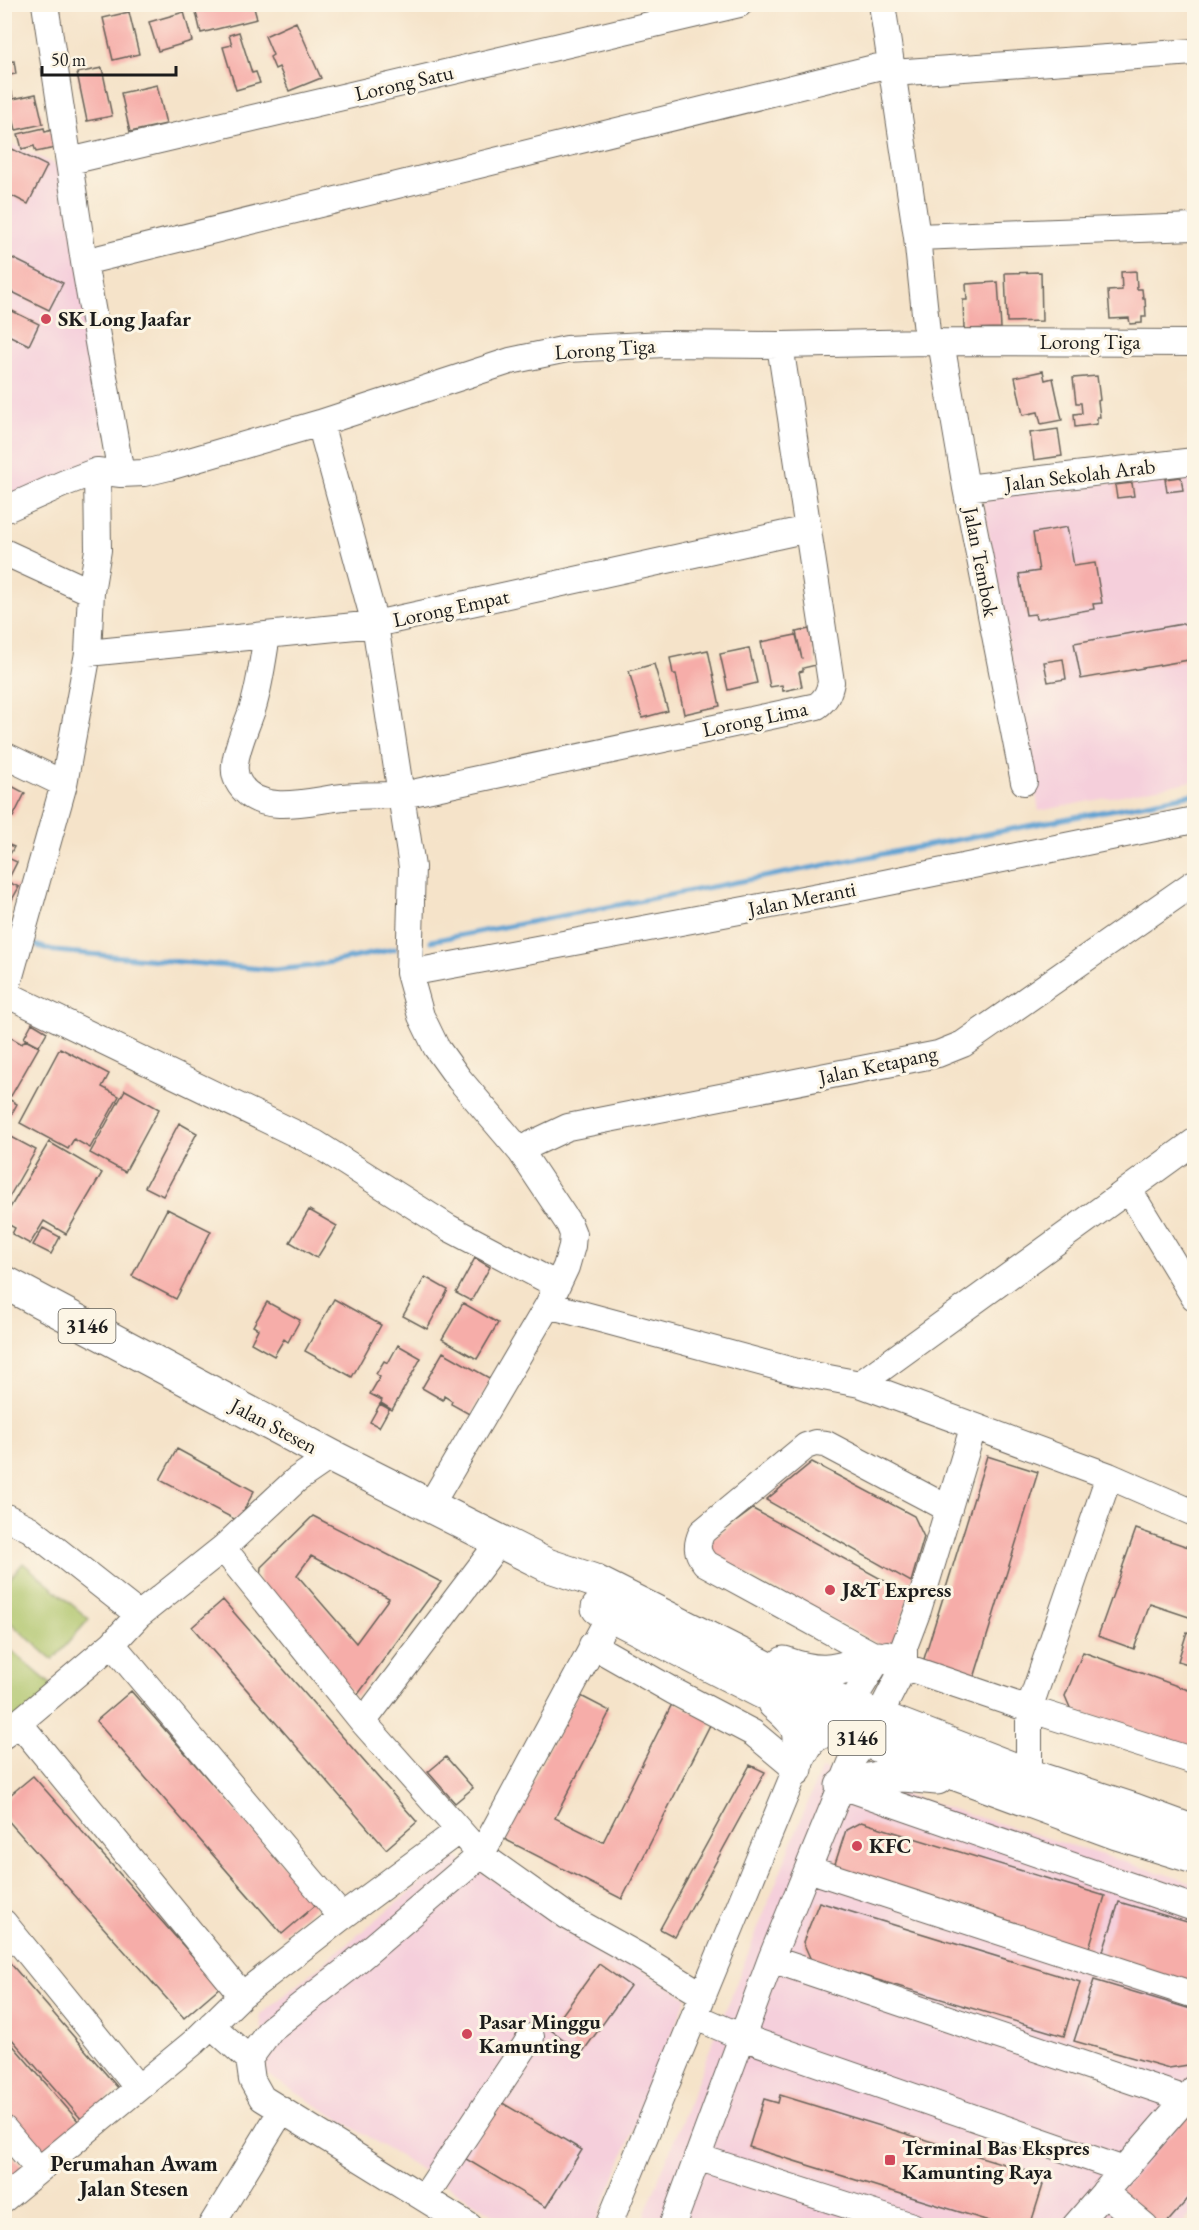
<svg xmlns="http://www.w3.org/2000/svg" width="1199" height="2230" viewBox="0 0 1199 2230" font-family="'EB Garamond',serif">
	<rect width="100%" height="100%" fill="#fcf5e5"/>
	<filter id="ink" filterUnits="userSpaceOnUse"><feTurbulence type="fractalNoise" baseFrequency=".0167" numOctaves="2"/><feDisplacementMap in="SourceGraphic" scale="12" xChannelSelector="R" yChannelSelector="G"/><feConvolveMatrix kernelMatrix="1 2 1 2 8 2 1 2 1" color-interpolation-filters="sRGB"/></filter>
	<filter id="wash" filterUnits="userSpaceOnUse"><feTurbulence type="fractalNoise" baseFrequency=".008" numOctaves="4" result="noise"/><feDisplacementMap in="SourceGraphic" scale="24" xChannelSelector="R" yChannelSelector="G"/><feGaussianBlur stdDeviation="1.35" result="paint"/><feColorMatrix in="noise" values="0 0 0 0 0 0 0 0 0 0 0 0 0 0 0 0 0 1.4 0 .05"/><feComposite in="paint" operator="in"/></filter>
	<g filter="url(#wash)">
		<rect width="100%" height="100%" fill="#f5e3c9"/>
		<path fill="#f5cfdb" d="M5,141L65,169L111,470L5,502Z
			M1194,474V781L1039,811L982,496Z
			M821,1769L1194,1883V2211L1182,2225L640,2226Z
			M454,1856L687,1997L595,2226L511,2225L266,2074V2054L260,2015Z"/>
		<path fill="#acc368" stroke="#647042" stroke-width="1.5" d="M23,1563L89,1619L53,1660L5,1618V1584Z
			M5,1645L61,1693L5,1741Z"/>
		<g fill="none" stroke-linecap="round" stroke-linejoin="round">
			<path stroke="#5ea1d2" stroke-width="5" d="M4,923L9,926
				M431,941L1194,794
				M35,945L55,951L274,970L312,966L395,949"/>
		</g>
		<g id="blocks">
			<path fill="#f6ada9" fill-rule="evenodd" d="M194,4H253L257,19L201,33Z
				M129,12L139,54L113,60L103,18Z
				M184,12L192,41L158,51L149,22Z
				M296,22L321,78L289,91L279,67L275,69L270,57L273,55L265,36Z
				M239,32L252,73L256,72L260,83L236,90L223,47L232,45L229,35Z
				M14,61L16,74L4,76V62Z
				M102,68L112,116L87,121L77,73Z
				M157,85L166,124L130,132L121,93Z
				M12,92L13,99L36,94L43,124L16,130L11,110L4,112V94Z
				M44,128L45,132L52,130L56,148L36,152L34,146L22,149L18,134Z
				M4,145L47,166L28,204L4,192Z
				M4,254L63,283L49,310L4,288Z
				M1136,271L1137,289H1142L1143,298H1145L1146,317H1142V323L1130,324L1129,318L1110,319L1108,291L1122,290L1121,272Z
				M1041,272L1042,321L1007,322L1005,273Z
				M998,282L1001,328L964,329L963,300H967L966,284Z
				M4,307L39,324L29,345L4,333Z
				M1043,371L1045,380L1053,378L1062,420L1041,424L1038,412L1023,415L1015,377Z
				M1097,376L1100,400L1098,401L1100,417H1097V424L1075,427L1074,414L1082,413L1081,403H1076L1073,378Z
				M1058,429L1062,456L1034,460L1030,433Z
				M1181,477L1183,490L1167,492L1165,479Z
				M1132,483L1134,496L1117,498L1115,485Z
				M1067,527L1074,566L1095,563L1102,603L1093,604L1094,609L1036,619L1035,614L1026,615L1019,574L1039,571L1033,533Z
				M1194,622V659L1081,679L1074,643Z
				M809,629L816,665L803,668V671L799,672L802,687L783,691L782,685L770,687L761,642L796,635L802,659L796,632Z
				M749,648L757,683L728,690L720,654Z
				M708,650L720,706L684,714L676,674H673L670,658Z
				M1063,659L1066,679L1048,682L1044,662Z
				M654,664L668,711L642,718L629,671Z
				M4,782L25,793L13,817L4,813Z
				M4,843L14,847L8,858L17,862L9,878L4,876Z
				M4,880L19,887L9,905L4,902Z
				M32,1023L47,1032L39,1046L24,1038Z
				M10,1037L22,1044L25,1040L39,1047L11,1096L4,1092V1047Z
				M60,1048L109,1074L102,1087L119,1096L90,1148L74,1139L68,1149L20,1123Z
				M125,1090L159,1109L125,1172L90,1153Z
				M7,1098L17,1104L11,1115L4,1111V1102Z
				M179,1123L197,1133L163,1196L145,1187Z
				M4,1133L36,1150L4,1206Z
				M49,1142L102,1173L66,1234L44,1221L30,1244L12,1234L15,1228L4,1222V1218Z
				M167,1209L211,1231L176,1299L132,1276Z
				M309,1210L337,1226L317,1258L290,1242Z
				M43,1228L60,1237L51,1254L33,1245Z
				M475,1258L490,1267L471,1301L456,1293Z
				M425,1277L448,1290L427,1329L403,1316Z
				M334,1299L381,1325L352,1377L305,1351Z
				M267,1302L300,1320L288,1342L284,1339L274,1356L251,1343L258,1329L253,1326Z
				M463,1303L498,1323L477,1359L442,1339Z
				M398,1345L421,1358L392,1410L381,1403L382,1400L370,1394L380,1377L376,1374L384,1361L388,1363Z
				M443,1352L491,1379L471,1415L451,1404L452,1401L444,1396L443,1400L422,1388Z
				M380,1404L389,1409L379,1427L370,1422Z
				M177,1449L254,1491L238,1521L160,1480Z
				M987,1456L1038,1472L974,1678L923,1662Z
				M812,1462L914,1516L924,1537L911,1582L766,1500Z
				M753,1509L905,1592L909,1598L894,1641L883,1646L708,1553L707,1543Z
				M313,1516L441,1582L356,1697L259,1586L261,1567ZM311,1556L389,1598L356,1643L297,1575Z
				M1136,1529L1194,1549V1610L1192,1618L1150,1604L1134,1649L1098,1636Z
				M223,1600L417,1822L386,1849L192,1627Z
				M1187,1632L1194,1634V1666L1178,1661Z
				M1083,1652L1194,1692V1750L1071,1710L1065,1696Z
				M131,1691L317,1904L282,1934L96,1721Z
				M577,1694L610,1711L555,1818L603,1842L673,1702L712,1721L622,1899L504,1839Z
				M446,1757L473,1788L455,1803L428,1772Z
				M750,1765L765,1772L675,1937L660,1929Z
				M33,1776L220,1987L184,2018L4,1816V1800Z
				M861,1822L1105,1896L1088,1951L832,1873L846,1830Z
				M819,1902L1080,1982L1064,2036L811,1960L803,1942Z
				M1119,1902L1194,1924V1993L1099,1964Z
				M4,1956L119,2089L82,2120L4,2030Z
				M599,1964L630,1986L582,2053L551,2030Z
				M1094,1980L1194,2010V2057L1188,2065L1169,2068L1074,2041Z
				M4,2035L79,2122L42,2154L4,2110Z
				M780,2095L1030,2172L1027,2180L1043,2185L1030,2226H1005L749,2147L764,2099L778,2103Z
				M499,2101L582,2150L546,2207L466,2159Z
				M1194,2109V2192L1164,2226H1156L1119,2193Z
				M4,2147L24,2169L4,2186Z"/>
		</g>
	</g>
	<g filter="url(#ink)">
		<use href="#blocks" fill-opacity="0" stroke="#686259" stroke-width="1.5"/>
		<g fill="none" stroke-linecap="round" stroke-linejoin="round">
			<defs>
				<path id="minor" d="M45,4L84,262L121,474
					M882,4L917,237L928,342
					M892,73L1194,52
					M70,161L739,4
					M917,237L1194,227
					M84,262L890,64
					M941,342L966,488L1024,782
					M320,423L375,624L412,867L409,973L421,1016L436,1047L459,1079L521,1152L569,1224L573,1234L572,1246L566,1267L548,1305L430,1506
					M966,488L1194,461
					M4,510L65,483L97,471L121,474L144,473L169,467L320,423L510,361L567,349L664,344L780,345L928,342L1194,343
					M4,552L91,592
					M267,635C263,659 260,684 253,707C247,726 237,744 235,764C234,771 236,779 240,785C262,817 311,800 343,797C363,795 383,795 403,795L817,706C826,699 829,693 831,682L780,345
					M88,653L375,624L808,529
					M4,755L64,784
					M409,973L845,891L1194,820
					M4,993L315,1143L449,1228L557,1285
					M5,994L64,784L88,653L91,592L98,550L97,471
					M521,1152L532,1144L568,1127L938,1054L963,1044L1194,883
					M1129,1190L1194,1297
					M548,1305L797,1372L860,1384L1109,1476L1194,1513
					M860,1384L1194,1142
					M949,1509L826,1444L815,1443L806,1446L702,1532C696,1545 696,1552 705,1563L879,1658L1029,1709L1194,1761
					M4,1516L30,1529L139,1615
					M223,1548L363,1722L481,1855L567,1916L637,1955L703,1995
					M112,1644L342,1917
					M592,1645L673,1691L753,1733L796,1769
					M363,1722L500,1541
					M19,1723L242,1995
					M4,1735L112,1644L139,1615L223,1548L296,1480L331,1456
					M1029,1775V1709L1109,1476
					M842,1786L1194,1908
					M808,1869L1194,1995
					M4,1923L138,2088
					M771,1959L1186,2099
					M694,2016L742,2037L1124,2170
					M211,2025L249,2059
					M4,2129L39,2170
					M697,2157L912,2226
					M1104,2192L1145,2226
					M424,2198L531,2037
					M4,2199L194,2042L242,1995L342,1917L458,1831
					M211,2226L282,2110
					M469,2226L262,2098L252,2080L249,2059L271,2029L345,1971L481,1855L610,1615
					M608,2226L796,1769L813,1740L835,1729L879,1658L887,1654
					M672,2226L771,1959L853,1758L866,1741L904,1667V1647L918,1610L973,1428
					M1075,2226L1194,2089"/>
				<path id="major" d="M4,1282L331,1456L547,1565L592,1580L817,1693L1042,1780L1134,1810L1194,1832
					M598,1608L760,1691L866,1741L1117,1833L1194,1857
					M784,1663C828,1679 838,1669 879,1658
					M774,1703C804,1728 801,1732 796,1769
					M842,1786L886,1776L904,1775L937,1778"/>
			</defs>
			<use href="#minor" stroke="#686259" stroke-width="28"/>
			<use href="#major" stroke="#686259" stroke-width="35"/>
			<use href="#minor" stroke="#fff" stroke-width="26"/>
			<use href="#major" stroke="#fff" stroke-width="33"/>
		</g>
	</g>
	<g fill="#d1495b" stroke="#fcf5e5" stroke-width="2">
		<circle cx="46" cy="319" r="6"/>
		<circle cx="830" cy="1590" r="6"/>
		<circle cx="857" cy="1846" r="6"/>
		<circle cx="467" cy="2034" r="6"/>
		<rect x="884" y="2154" width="12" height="12" rx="3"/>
	</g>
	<g text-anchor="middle" stroke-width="6" stroke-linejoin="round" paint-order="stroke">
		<g fill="#fcf5e5" stroke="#5f5d58" stroke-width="1.5">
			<rect x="58.5" y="1309" width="57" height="34" rx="4.5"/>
			<rect x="828.5" y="1721" width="57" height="34" rx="4.5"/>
		</g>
		<g font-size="20" font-weight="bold" fill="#1c1c1c">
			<text x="87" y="1333">3146</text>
			<text x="857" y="1745">3146</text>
		</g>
		<g font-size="21" fill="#1c1c1c" stroke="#fcf5e5">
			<text transform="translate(404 83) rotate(-13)" y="7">Lorong Satu</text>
			<text x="1090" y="349">Lorong Tiga</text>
			<text transform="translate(605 349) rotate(-4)" y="7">Lorong Tiga</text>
			<text transform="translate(1080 475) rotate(-7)" y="7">Jalan Sekolah Arab</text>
			<text transform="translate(981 562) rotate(79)" y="7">Jalan Tembok</text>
			<text transform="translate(451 608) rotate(-12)" y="7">Lorong Empat</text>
			<text transform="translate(755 719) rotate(-12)" y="7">Lorong Lima</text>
			<text transform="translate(802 899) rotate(-11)" y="7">Jalan Meranti</text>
			<text transform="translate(878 1065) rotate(-12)" y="7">Jalan Ketapang</text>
			<text transform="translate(274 1426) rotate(28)" y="7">Jalan Stesen</text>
		</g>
		<g font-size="21" font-weight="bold" fill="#1c1c1c" stroke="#fcf5e5" text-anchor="start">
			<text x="58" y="326">SK Long Jaafar</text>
			<text x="842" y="1597">J&amp;T Express</text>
			<text x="869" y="1853">KFC</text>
			<text x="479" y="2029">Pasar Minggu<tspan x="479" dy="24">Kamunting</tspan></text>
			<text x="902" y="2155">Terminal Bas Ekspres<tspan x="902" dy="24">Kamunting Raya</tspan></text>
		</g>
		<g font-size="22" font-weight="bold" fill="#1c1c1c" stroke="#fcf5e5">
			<text x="134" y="2171">Perumahan Awam<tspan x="134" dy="25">Jalan Stesen</tspan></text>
		</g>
	</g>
	<rect width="1199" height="2230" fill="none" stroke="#fcf5e5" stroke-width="24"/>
	<path d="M42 66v9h134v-9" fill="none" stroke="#1c1c1c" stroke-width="3"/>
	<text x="51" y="66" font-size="18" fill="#1c1c1c" stroke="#fcf5e5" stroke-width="4.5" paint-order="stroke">50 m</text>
</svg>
